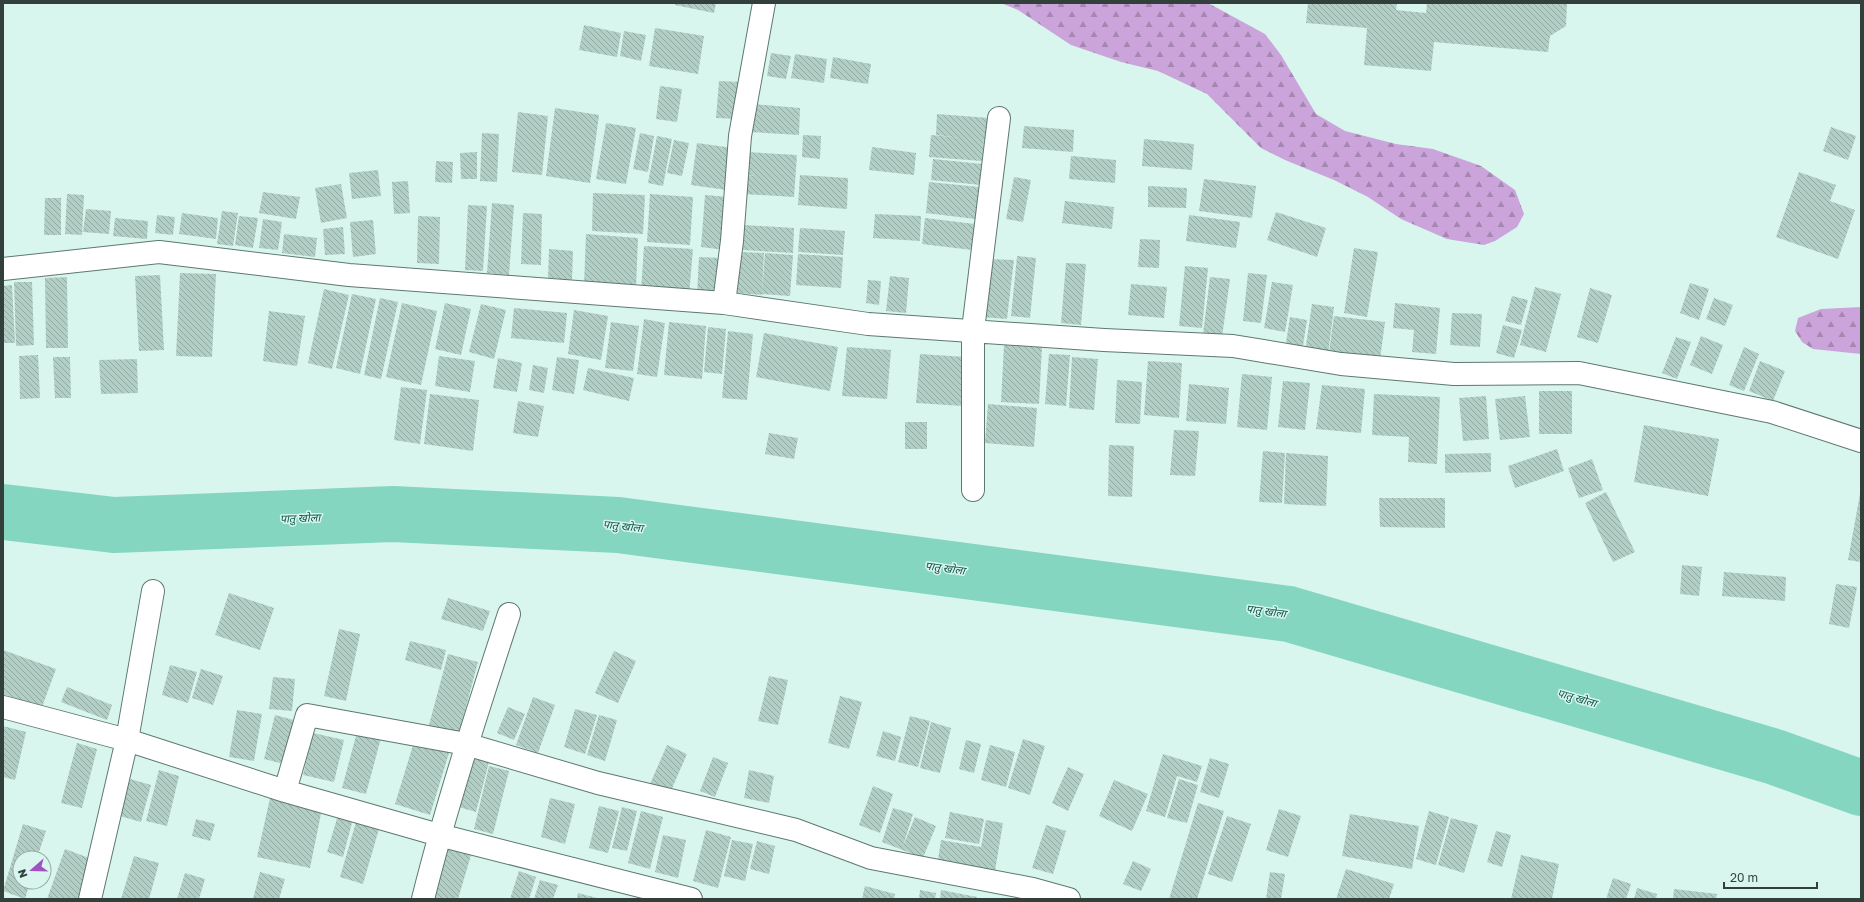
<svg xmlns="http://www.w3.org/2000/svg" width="1864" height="902" viewBox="0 0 1864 902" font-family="'Golos Text','Noto Sans Devanagari',sans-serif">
	<defs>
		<pattern id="forest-firs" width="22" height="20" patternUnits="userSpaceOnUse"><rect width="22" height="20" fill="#caa4da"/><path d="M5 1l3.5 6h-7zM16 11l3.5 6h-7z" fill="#a587b2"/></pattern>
		<pattern id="building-back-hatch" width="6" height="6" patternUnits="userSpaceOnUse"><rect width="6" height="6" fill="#b2cfc6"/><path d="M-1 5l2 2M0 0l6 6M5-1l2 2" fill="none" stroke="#91a9a2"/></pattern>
	</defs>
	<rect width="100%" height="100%" fill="#d9f6ee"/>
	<path fill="url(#forest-firs)" d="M1001,3H1208L1265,34L1281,55L1316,114L1345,131L1396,144L1433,149L1481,166L1515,190L1524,214L1517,227L1495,241L1484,245L1447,239L1401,219L1368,197L1334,180L1285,160L1261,148L1207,94L1158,71L1121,62L1071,45L1018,10Z
		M1861,307V354L1813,349L1802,342L1795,331L1798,318L1821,309Z"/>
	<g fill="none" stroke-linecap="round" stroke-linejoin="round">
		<path stroke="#84d6c1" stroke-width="56" d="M3,512L114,525L393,514L618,525L1289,614L1775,757L1861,788"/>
	</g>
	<path fill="url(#building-back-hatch)" d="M675,3H716L714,13L675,5Z
		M1308,3H1397L1396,10L1426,13L1427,3H1567L1566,26L1550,36L1548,52L1434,42L1431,71L1364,65L1367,28L1306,23Z
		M584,25L621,33L617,57L579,50Z
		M655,28L704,36L698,74L649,66Z
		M624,31L646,35L641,61L620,56Z
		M771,53L791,56L786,79L767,76Z
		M795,54L827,59L824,83L791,78Z
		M833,57L871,64L868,84L830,78Z
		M719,81L741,82L739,119L716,118Z
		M660,86L682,89L677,122L656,119Z
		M752,104L800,108L799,135L750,132Z
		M555,108L599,115L590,183L546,176Z
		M518,112L548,116L542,175L512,172Z
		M937,114L989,118L987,139H984L982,161L929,157L931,135L962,138L936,135Z
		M606,123L636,128L626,184L596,179Z
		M1024,126L1074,130L1073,152L1022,148Z
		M1831,127L1856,136L1848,160L1823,151Z
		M482,133L499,134L497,182L480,181Z
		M640,133L654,136L648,172L633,169Z
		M803,135L821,136L820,159L802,157Z
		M657,136L672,139L663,186L648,183Z
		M1144,139L1194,144L1192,170L1142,166Z
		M674,140L689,143L682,176L667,173Z
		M697,143L733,148L727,190L691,185Z
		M872,147L916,153L914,175L869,170Z
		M477,152V179H461L460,153Z
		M746,152L797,155L794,197L744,194L745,176H755L745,175Z
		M1071,156L1116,160L1115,183L1069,179Z
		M933,159L982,164L981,185L931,180Z
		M436,161L453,162L452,183L435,182Z
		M378,170L381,196L352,199L349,173Z
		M1799,172L1836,185L1830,201L1855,210L1838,259L1776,237Z
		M800,175L848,178L847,209L798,205Z
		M1014,177L1031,180L1023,222L1006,219Z
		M1204,179L1256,186L1252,218L1199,211Z
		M408,181L410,213L394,214L392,182Z
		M929,182L979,187L975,219L926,213Z
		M341,184L347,218L321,223L315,188Z
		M1148,186L1187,188L1186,208L1148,207Z
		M263,192L300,197L296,219L259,213Z
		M593,193L645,195L643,234L592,231Z
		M67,194L84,195L82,235L65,234Z
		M650,194L693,197L690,245L647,242Z
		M705,195L729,197L725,250L701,247Z
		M45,198H61V235H44Z
		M1065,201L1114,207L1112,229L1062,223Z
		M492,203L514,205L509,275L487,273Z
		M468,205L487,206L483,271L465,270Z
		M86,209L111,211L109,234L83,232Z
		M222,211L238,213L233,246L217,244Z
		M1276,212L1326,228L1317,257L1267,240Z
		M182,213L218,218L216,239L179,234Z
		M523,213L542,214L541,265L521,264Z
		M875,214L921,216L920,241L873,238Z
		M157,215L175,217L173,235L155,233Z
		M1189,215L1240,222L1236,248L1186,241Z
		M239,216L258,218L253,248L235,245Z
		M418,216L440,217L439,264L417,263Z
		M115,218L148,221L147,239L113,236Z
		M925,218L975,224L972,250L922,244Z
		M263,219L282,222L278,250L259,248Z
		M373,220L376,254L353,257L350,222Z
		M744,225L794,228L793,253L742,250Z
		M343,227L345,254L325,255L323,229Z
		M800,228L845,231L843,255L798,252Z
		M284,234L317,238L315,257L282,253Z
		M586,234L638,238L636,288L584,285Z
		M1140,239L1160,240L1159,268L1138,267Z
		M644,246L693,249L689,296L641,292Z
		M1354,248L1378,252L1367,317L1344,313Z
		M549,249L573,251L572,280L548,278Z
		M740,252L764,253L762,295L737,293Z
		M765,253L793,255L790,296L762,294Z
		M798,254L843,257L841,288L796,285Z
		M1017,256L1036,258L1030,318L1011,316Z
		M699,257L721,258L720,295L697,294Z
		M987,259L1014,260L1007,319L981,317Z
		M1066,263L1086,264L1081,325L1061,323Z
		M1185,266L1208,268L1202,328L1179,326Z
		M180,273L216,274L212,357L176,356Z
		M1248,273L1267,275L1261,323L1243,321Z
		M160,275L164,350L139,351L135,276Z
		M890,276L909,278L906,313L886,311Z
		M67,277L68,348H46L45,278Z
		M1210,277L1230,279L1222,337L1203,334Z
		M868,280L881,281L879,305L866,303Z
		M14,282H32L34,345L16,346Z
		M1272,282L1293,285L1285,332L1264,328Z
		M1690,283L1709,289L1699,320L1680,313Z
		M1131,284L1167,287L1164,318L1128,315Z
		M12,285L15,343H3V286Z
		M1535,287L1561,294L1546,352L1520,345Z
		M1590,288L1612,295L1598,343L1577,337Z
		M324,289L349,295L332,369L308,363Z
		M352,294L376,299L360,374L336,368Z
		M1512,296L1528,300L1521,325L1505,321Z
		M380,298L398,302L381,379L364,375Z
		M1714,298L1733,305L1725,326L1706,319Z
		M402,303L437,311L421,385L386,377Z
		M445,303L471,309L461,355L435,349Z
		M1395,303L1440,308L1436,354L1412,352L1414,330L1393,328Z
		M481,304L506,310L494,359L469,352Z
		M1312,304L1334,307L1328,355L1305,352Z
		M514,308L567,313L564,343L511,338Z
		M574,310L608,316L601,360L568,354Z
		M269,311L305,316L297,366L263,361Z
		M1452,313L1482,314L1480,347L1450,345Z
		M1334,316L1385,322L1380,359L1329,352Z
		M1290,317L1307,320L1302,352L1285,349Z
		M644,319L665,323L657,377L637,374Z
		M611,322L639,326L633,371L605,368Z
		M669,322L706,326L702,379L664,375Z
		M1503,325L1522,330L1514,358L1496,353Z
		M708,327L726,329L722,374L704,372Z
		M728,331L753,334L747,400L722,398Z
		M764,333L838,347L830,391L756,377Z
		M1701,336L1723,345L1712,374L1690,365Z
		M1676,337L1691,342L1677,379L1662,373Z
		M1004,345L1042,347L1039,404L1001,402Z
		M847,347L891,350L887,399L842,396Z
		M1744,347L1759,354L1744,391L1729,385Z
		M920,354L966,357L963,406L916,403Z
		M1049,354L1070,355L1066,406L1045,404Z
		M38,355L40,398L20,399L19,356Z
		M439,356L475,361L470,392L435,386Z
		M53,357H70L71,398H55Z
		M557,357L579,360L574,394L552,390Z
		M1072,357L1098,359L1094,410L1069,408Z
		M498,358L522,363L517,392L493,388Z
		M137,359L138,393L101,394L99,360Z
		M1148,361L1182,363L1179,418L1144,415Z
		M1760,361L1785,371L1773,401L1749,391Z
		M533,365L548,368L544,393L529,390Z
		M588,368L634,378L629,401L583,390Z
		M1242,374L1272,377L1267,430L1237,427Z
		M1117,380L1142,382L1140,424L1115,423Z
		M1283,381L1310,383L1305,430L1278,427Z
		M1189,384L1229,388L1226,424L1186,421Z
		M1322,385L1365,389L1361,433L1316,429Z
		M401,387L427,390L420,444L394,440Z
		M1539,391H1572V434H1539Z
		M430,394L479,400L473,451L424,444Z
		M1374,394L1440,397L1437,464L1408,462L1409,437L1372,435Z
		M1486,396L1489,439L1463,441L1459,398Z
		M1525,396L1530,437L1500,440L1495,399Z
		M518,401L544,406L538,437L513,433Z
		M988,404L1037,408L1034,447L985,443Z
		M905,422H927V449H905Z
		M1644,425L1719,439L1708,496L1634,482Z
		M1174,430L1199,431L1195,476L1170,475Z
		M769,433L798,438L794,459L765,454Z
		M1109,445L1134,446L1132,497L1108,496Z
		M1557,449L1564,471L1515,488L1508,466Z
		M1263,451L1285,453L1282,503L1259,502Z
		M1286,453L1328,456L1326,506L1284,504Z
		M1491,453V472L1445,473V454Z
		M1592,459L1603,490L1579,498L1568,468Z
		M1606,492L1635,552L1613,562L1585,503Z
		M1860,494H1861V562L1848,560Z
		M1379,498H1445V528L1380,527Z
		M1682,565L1702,567L1699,596L1680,594Z
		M1724,572L1786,577L1785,601L1722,596Z
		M1836,584L1857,587L1849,628L1829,624Z
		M229,593L274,608L260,650L215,635Z
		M448,598L490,611L483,631L441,619Z
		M339,629L360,634L346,701L324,696Z
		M410,641L446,650L441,670L405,660Z
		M3,650L56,669L42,707L3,694Z
		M614,651L636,661L618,703L595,693Z
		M448,654L478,662L459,733L429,725Z
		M170,665L197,672L188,703L162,695Z
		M201,669L223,676L213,705L192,698Z
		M769,676L788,680L778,725L758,721Z
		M273,677L295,679L292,711L269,709Z
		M67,687L112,705L107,720L61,702Z
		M840,696L862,702L849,749L828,743Z
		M533,697L555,705L538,753L516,745Z
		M508,707L525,714L514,740L497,733Z
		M575,709L597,715L585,754L564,747Z
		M237,710L262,714L254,761L229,757Z
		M275,715L294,720L284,764L264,759Z
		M599,715L617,720L605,761L587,755Z
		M910,716L930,721L918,767L898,762Z
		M931,722L951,728L940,773L920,768Z
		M3,726L26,732L15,780L3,777Z
		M883,731L901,737L895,761L876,756Z
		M357,732L381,738L366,794L342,788Z
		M313,733L344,740L334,782L303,775Z
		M1023,739L1045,746L1030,795L1008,788Z
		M966,740L981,744L974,773L959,769Z
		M414,742L449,753L430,815L395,804Z
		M77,743L97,749L82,808L61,803Z
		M667,745L687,754L670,793L650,784Z
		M990,745L1015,752L1006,787L981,780Z
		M1163,754L1202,766L1197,782L1177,776L1165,817L1146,811Z
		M467,757L489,762L476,812L455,806Z
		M713,757L728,763L715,797L700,791Z
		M1210,758L1229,764L1219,798L1200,792Z
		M489,766L509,771L493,834L474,829Z
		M1068,767L1084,774L1068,811L1052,803Z
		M159,770L179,776L167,826L146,821Z
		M749,770L774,776L769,803L744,798Z
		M130,779L151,785L141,822L120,816Z
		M1179,779L1198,785L1187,823L1167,818Z
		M1114,780L1148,794L1132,831L1099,816Z
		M873,786L893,794L880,833L859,825Z
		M270,798L322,809L310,868L257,857Z
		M550,798L575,804L565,844L541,837Z
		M1198,803L1224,811L1197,899H1169Z
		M599,806L619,811L608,853L589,848Z
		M622,807L637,811L627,851L612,848Z
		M893,808L913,814L903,846L915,817L936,826L923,858L882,842Z
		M1279,809L1301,816L1288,857L1266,850Z
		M641,811L663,817L650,869L628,863Z
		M1429,811L1449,817L1436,865L1416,859Z
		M950,812L984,819L979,844L945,838Z
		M1350,814L1419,826L1412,869L1342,856Z
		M338,815L353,819L343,857L327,852Z
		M1227,816L1251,824L1232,882L1208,874Z
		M1451,818L1478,825L1464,873L1438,865Z
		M196,819L215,824L210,841L192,836Z
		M986,820L1003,823L995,871L938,860L941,840L981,847Z
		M356,822L379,829L363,884L340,877Z
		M23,824L46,831L37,858H20V882H30L25,899L3,891Z
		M1046,825L1066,831L1053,874L1032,868Z
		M706,830L731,837L718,888L693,881Z
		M1496,831L1511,835L1502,867L1487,862Z
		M663,835L686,840L678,878L655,872Z
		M732,840L753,844L745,881L724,876Z
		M757,841L775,846L769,874L750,869Z
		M449,845L472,852L458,899H436L433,898Z
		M65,849L92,859L78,899H47Z
		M1521,855L1559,864L1552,899H1511Z
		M134,856L159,863L149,899H121Z
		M1133,861L1151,869L1141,891L1123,884Z
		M1346,869L1394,884L1389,899H1336Z
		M519,871L536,877L529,899H510Z
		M260,872L285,879L279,899H253Z
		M1270,872L1285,874L1281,899H1266Z
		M185,873L205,879L199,899H177Z
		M1613,878L1631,884L1626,899H1606Z
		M540,880L558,885L553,899H534Z
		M865,886L895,894L894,899H862Z
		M1637,888L1657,894L1656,899H1634Z
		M1674,889L1717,894L1716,899H1673Z
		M920,890L936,893L935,899H919Z
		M941,890L977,897V899H940Z
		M578,893L601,899H577Z"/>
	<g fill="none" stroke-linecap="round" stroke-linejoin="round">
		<defs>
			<path id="minor" d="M3,269L159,252L349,275L724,303L868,324L1104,340L1233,346L1341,364L1454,374L1579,373L1772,412L1861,441
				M724,303L732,241L740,136L764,3
				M973,490V330L999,118
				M3,707L127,740L285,791L439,835L691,899
				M285,791L307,715L466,744L598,783L796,830L871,858L1033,889L1069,899
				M90,899L127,740L153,591
				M423,899C447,803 478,709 509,614"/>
		</defs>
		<use href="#minor" stroke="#5e7871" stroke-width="24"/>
		<use href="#minor" stroke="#fff" stroke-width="22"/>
	</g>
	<g text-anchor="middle" stroke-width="3" stroke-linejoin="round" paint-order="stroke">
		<g font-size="11" font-style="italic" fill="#0b5244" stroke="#d9f6ee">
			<text transform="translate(300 518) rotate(-2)" y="4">पातु खोला</text>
			<text transform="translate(623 526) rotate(6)" y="4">पातु खोला</text>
			<text transform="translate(945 568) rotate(8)" y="4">पातु खोला</text>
			<text transform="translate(1266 611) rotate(8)" y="4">पातु खोला</text>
			<text transform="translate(1577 698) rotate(16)" y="4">पातु खोला</text>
		</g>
	</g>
	<rect width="1864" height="902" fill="none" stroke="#333f3b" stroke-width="8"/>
	<g transform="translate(32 870) rotate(250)"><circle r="19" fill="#d9f6ee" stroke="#97ada6"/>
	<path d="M0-3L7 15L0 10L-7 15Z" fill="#a251c2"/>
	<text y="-6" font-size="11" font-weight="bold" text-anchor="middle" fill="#333f3b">N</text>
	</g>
	<path d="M1724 882v6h93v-6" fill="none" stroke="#333f3b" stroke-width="2"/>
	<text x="1730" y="882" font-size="12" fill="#333f3b" stroke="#d9f6ee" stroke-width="3" paint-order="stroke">20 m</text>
</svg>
